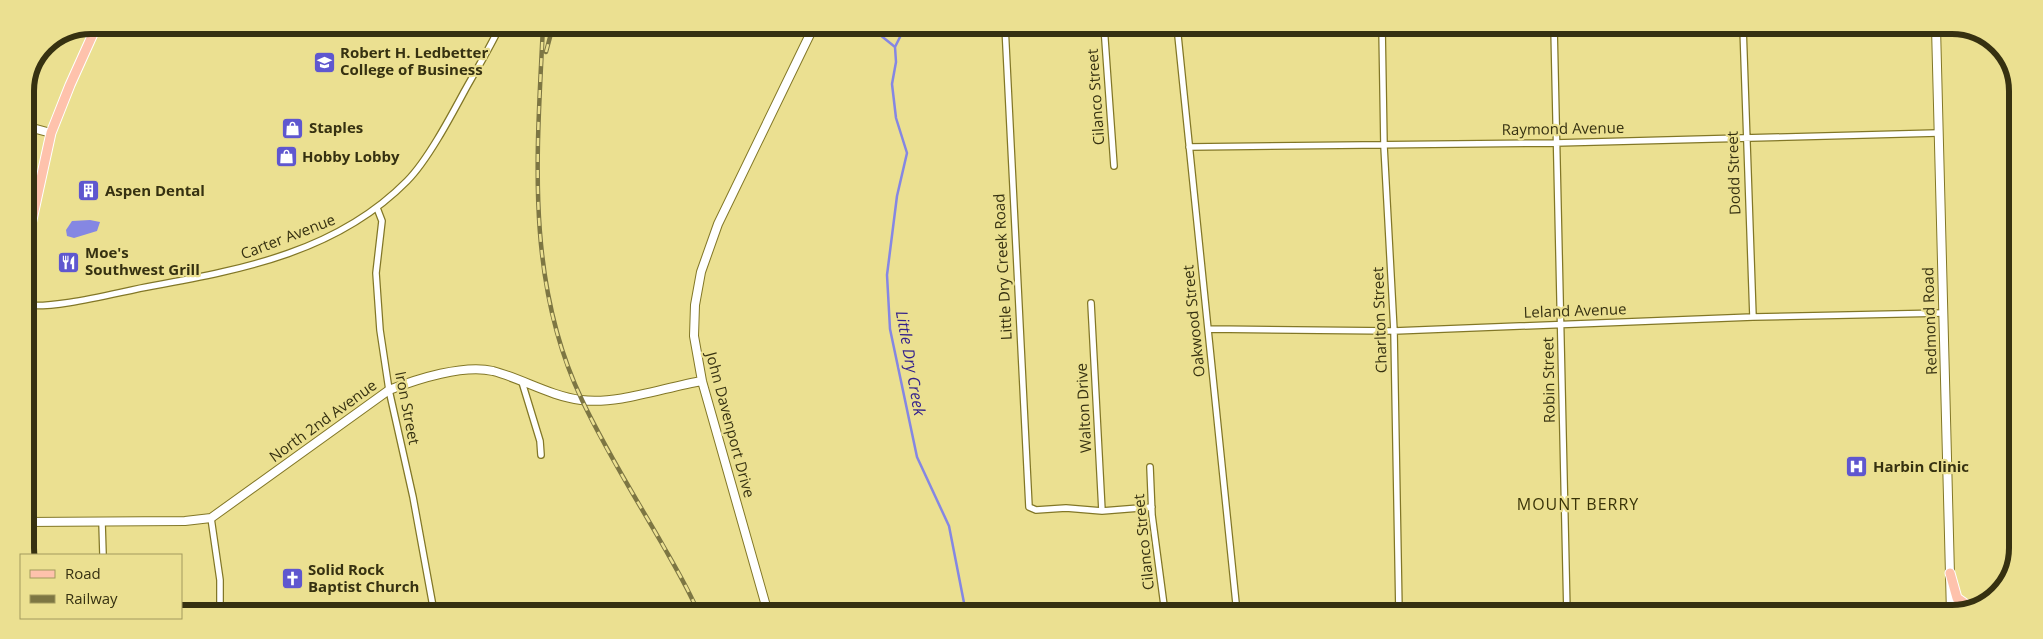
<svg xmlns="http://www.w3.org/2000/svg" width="2043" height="639" viewBox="0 0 2043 639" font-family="'Open Sans',sans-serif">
	<rect width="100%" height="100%" fill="#ebe091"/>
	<path fill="#8587e3" d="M90,220L100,222L97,231L74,238L67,236L66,230L72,221Z"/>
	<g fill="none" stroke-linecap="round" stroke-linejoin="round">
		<path stroke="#8587e3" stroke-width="2.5" d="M869,26L895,47
			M910,26L901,35L895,47L896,62L892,84L896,118L907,153L897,196L887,275L890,329L917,457L949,526L966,613"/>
		<defs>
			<path id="minor" d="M1005,26L1029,507L1036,510L1066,508L1102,511L1152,507
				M1104,26L1114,166
				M1177,26L1237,613
				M1382,27L1384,146L1394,331L1399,613
				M1554,27L1567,614
				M1743,27L1753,317
				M1189,147L1555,143L1938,133
				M377,208L382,221L376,273L380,330L389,390L413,497L434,612
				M1091,303L1102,511
				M25,305C57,309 118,292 152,286C245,269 338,251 407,181C427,161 450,118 464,92C476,70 490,48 500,26
				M1208,329L1394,331L1753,317L1944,313
				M522,382L540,441L541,455
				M1150,467L1152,515L1165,613
				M211,518L220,580V612
				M102,522L103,555"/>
			<path id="tertiary" d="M1936,27L1951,614
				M25,126L51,133
				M25,522L185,521L211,518L389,390C417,379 464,364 493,371C523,379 550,396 581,400C618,405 665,387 702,381
				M768,613L702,381L694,336L695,305L701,272L718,224L814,26"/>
			<path id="primary" d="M25,252L51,133L70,85L97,25
				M1950,573L1957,598L1971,608"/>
		</defs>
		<use href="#minor" stroke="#827727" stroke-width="8"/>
		<use href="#tertiary" stroke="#827727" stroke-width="10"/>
		<use href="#primary" stroke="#fff" stroke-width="11"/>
		<use href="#minor" stroke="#fff" stroke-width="5.5"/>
		<use href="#tertiary" stroke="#fff" stroke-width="8"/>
		<use href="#primary" stroke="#fec2ac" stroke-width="9"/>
		<defs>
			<path id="rail" d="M543,26C537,154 525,280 582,400C605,449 634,495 661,542C674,565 688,588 698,612
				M546,52L553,26"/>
		</defs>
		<use href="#rail" stroke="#7d7643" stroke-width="4.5"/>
		<use href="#rail" stroke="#ebe091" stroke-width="2.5" stroke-dasharray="8" stroke-linecap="butt"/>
	</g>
	<defs>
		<symbol id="university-square" viewBox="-11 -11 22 22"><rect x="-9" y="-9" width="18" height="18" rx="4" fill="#5f57cf" stroke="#ebe091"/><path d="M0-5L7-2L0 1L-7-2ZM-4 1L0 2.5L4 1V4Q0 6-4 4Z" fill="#fff"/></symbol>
		<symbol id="shop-square" viewBox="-11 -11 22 22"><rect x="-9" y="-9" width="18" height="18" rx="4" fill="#5f57cf" stroke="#ebe091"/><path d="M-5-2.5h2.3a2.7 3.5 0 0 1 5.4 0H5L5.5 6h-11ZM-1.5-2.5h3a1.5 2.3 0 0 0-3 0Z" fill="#fff"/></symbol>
		<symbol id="building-square" viewBox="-11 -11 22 22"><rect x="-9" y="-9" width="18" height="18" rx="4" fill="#5f57cf" stroke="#ebe091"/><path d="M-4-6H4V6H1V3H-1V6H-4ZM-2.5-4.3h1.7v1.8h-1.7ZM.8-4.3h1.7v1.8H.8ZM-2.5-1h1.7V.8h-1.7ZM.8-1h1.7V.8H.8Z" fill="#fff"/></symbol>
		<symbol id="restaurant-square" viewBox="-11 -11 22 22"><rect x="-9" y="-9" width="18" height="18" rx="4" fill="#5f57cf" stroke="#ebe091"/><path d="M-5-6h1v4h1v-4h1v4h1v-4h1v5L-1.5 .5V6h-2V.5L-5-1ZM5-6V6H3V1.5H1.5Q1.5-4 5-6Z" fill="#fff"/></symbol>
		<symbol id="hospital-square" viewBox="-11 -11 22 22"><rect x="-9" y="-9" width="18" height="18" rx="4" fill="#5f57cf" stroke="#ebe091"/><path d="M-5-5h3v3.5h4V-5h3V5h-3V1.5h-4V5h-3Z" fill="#fff"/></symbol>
		<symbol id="church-square" viewBox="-11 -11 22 22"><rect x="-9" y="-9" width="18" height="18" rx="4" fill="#5f57cf" stroke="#ebe091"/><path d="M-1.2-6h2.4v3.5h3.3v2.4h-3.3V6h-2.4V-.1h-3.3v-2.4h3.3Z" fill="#fff"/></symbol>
	</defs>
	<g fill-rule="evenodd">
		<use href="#university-square" x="312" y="50" width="25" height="25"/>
		<use href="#shop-square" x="280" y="116" width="25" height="25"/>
		<use href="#shop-square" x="274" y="144" width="25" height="25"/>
		<use href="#building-square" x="76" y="178" width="25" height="25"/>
		<use href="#restaurant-square" x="56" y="250" width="25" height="25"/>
		<use href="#hospital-square" x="1844" y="454" width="25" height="25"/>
		<use href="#church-square" x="280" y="566" width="25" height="25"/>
	</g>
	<g text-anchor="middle" stroke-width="4.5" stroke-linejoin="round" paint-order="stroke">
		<g font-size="15" font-weight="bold" fill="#363111" stroke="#ebe091" text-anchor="start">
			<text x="340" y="58">Robert H. Ledbetter<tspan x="340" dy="17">College of Business</tspan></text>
			<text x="309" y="133">Staples</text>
			<text x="302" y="162">Hobby Lobby</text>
			<text x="105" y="196">Aspen Dental</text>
			<text x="85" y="258">Moe's<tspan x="85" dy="17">Southwest Grill</tspan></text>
			<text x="1873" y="472">Harbin Clinic</text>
			<text x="308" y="575">Solid Rock<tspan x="308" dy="17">Baptist Church</tspan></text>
		</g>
		<g font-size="15" fill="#363111" stroke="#ebe091">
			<text transform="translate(1096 97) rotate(-94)" y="5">Cilanco Street</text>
			<text transform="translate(1563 129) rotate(-1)" y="5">Raymond Avenue</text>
			<text transform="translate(1734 173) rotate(-92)" y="5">Dodd Street</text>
			<text transform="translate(288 237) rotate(-21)" y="5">Carter Avenue</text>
			<text transform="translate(1003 267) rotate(-93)" y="5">Little Dry Creek Road</text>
			<text transform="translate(1575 311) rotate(-2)" y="5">Leland Avenue</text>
			<text transform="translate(1380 320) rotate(-92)" y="5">Charlton Street</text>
			<text transform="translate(1194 321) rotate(-96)" y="5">Oakwood Street</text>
			<text transform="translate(1930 321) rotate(-92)" y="5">Redmond Road</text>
			<text transform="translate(1549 380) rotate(-91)" y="5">Robin Street</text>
			<text transform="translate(407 408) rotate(79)" y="5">Iron Street</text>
			<text transform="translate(1084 408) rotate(-93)" y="5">Walton Drive</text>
			<text transform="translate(323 421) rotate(-36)" y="5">North 2nd Avenue</text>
			<text transform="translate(730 425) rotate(75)" y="5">John Davenport Drive</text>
			<text transform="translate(1144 542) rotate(-96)" y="5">Cilanco Street</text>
		</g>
		<g font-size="16" font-style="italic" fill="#33218c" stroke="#ebe091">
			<text transform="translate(911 363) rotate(80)" y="6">Little Dry Creek</text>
		</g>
		<g font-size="16" letter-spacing="1" fill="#3a3408" stroke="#ebe091">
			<text x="1578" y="510">MOUNT BERRY</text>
		</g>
	</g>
	<path d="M0 0H2043V639H0ZM91 34H1952A57 57 0 0 1 2009 91V548A57 57 0 0 1 1952 605H91A57 57 0 0 1 34 548V91A57 57 0 0 1 91 34Z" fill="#ebe091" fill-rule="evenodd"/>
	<path fill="none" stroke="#363111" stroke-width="6" d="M91 34H1952A57 57 0 0 1 2009 91V548A57 57 0 0 1 1952 605H91A57 57 0 0 1 34 548V91A57 57 0 0 1 91 34Z"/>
	<rect x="20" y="554" width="162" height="65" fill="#ebe091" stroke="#a39a5e"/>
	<rect x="30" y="570" width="25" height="8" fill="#fec2ac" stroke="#a39a5e"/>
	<text x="65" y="579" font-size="15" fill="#363111">Road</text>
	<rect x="30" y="595" width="25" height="8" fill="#7d7643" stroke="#a39a5e"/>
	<text x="65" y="604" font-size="15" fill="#363111">Railway</text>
</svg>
